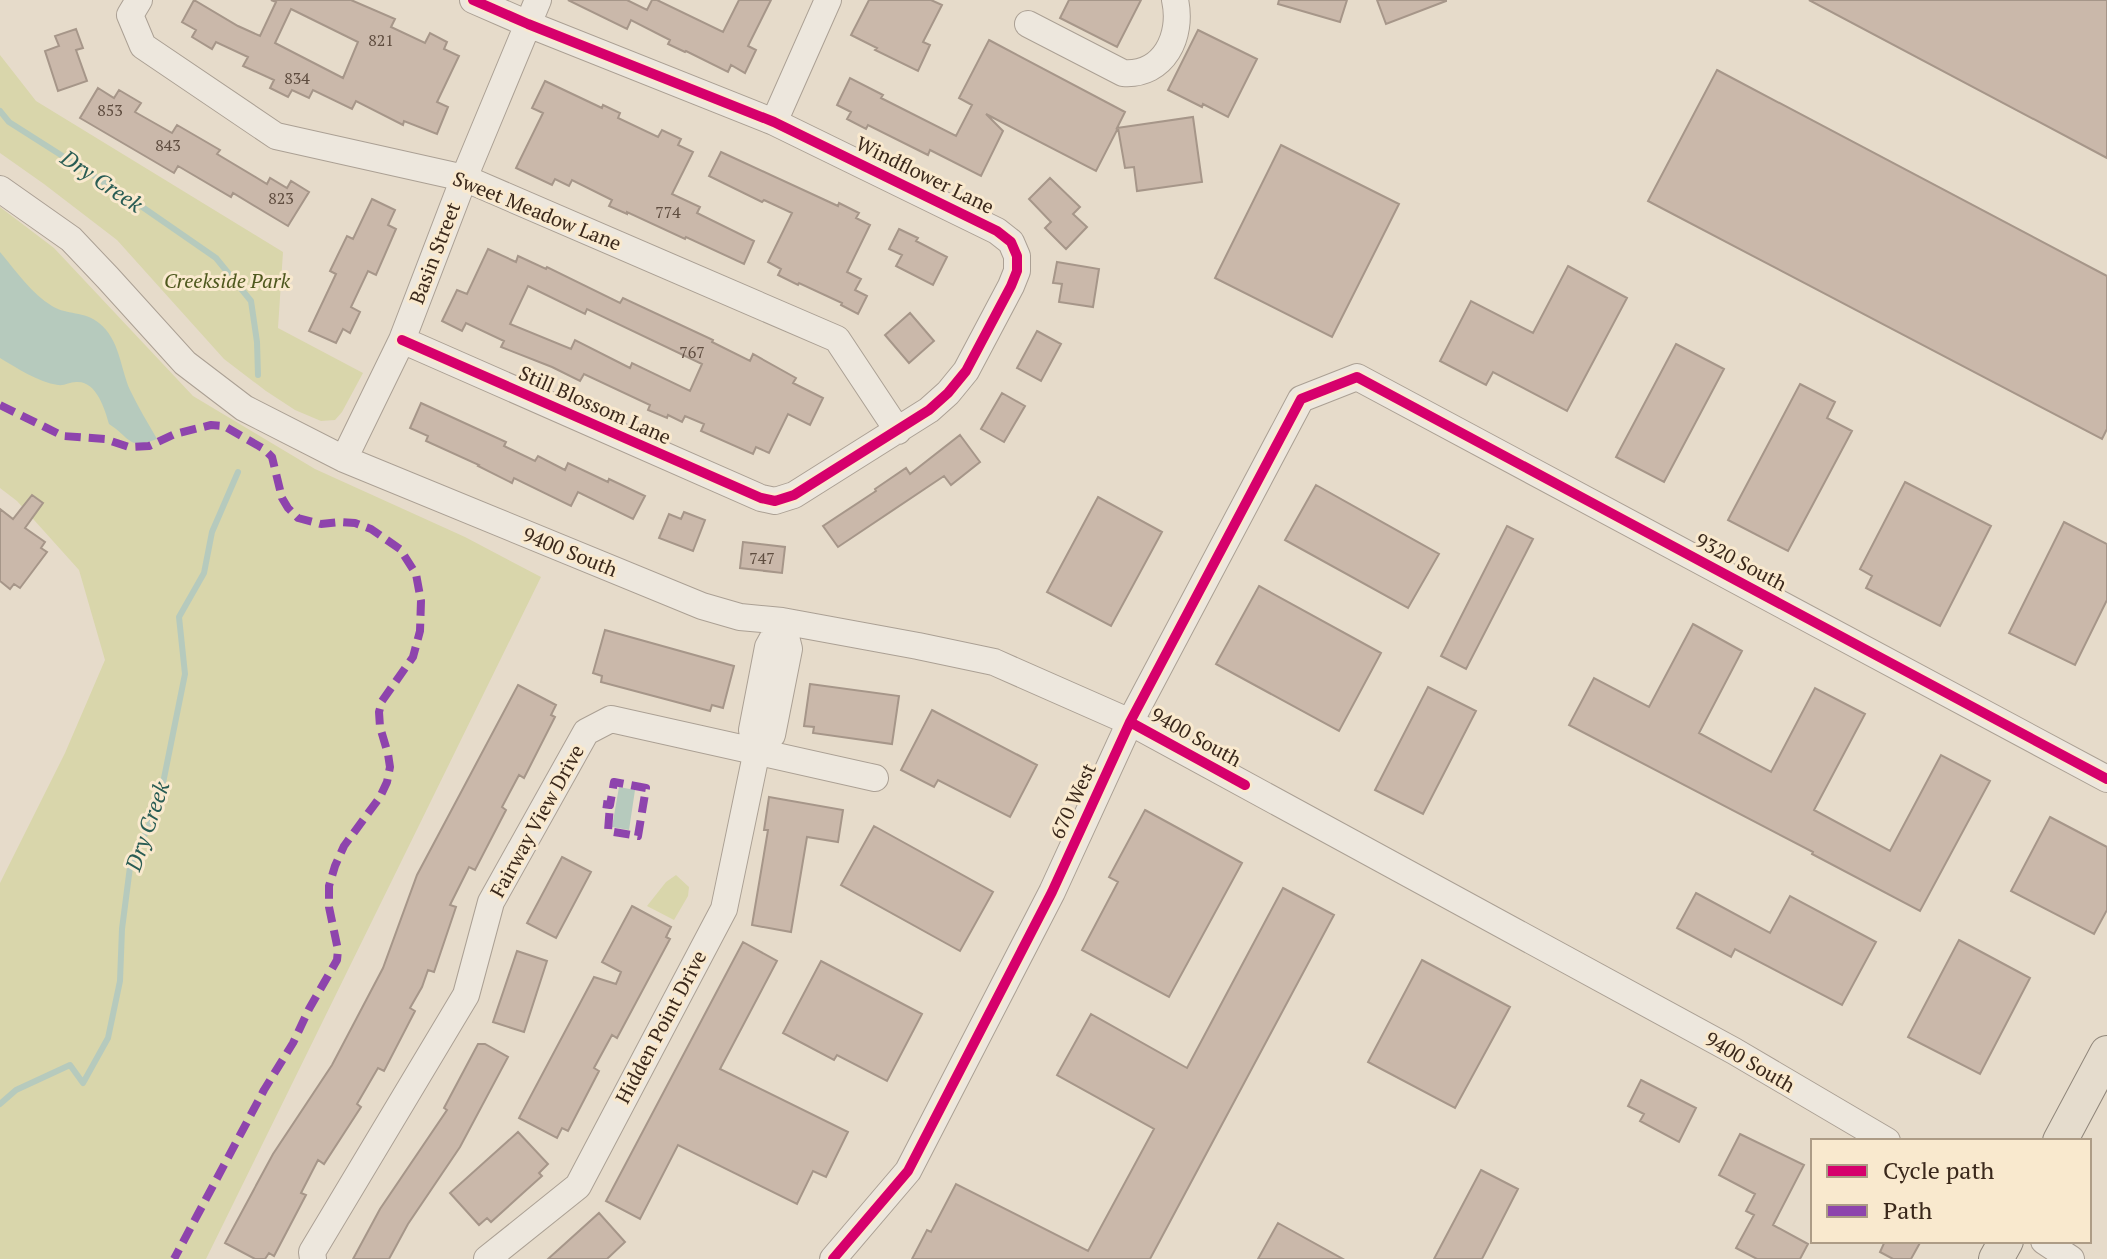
<svg xmlns="http://www.w3.org/2000/svg" width="2107" height="1259" viewBox="0 0 2107 1259" font-family="'PT Serif',serif">
	<rect width="100%" height="100%" fill="#e6dbca"/>
	<path fill="#d9d6ab" d="M0,55L36,101L283,252L278,328L363,373L342,412L335,420L321,421L295,410L266,391L224,359L117,240L44,184L0,153Z
		M0,207L54,248L193,396L315,469L465,537L541,577L206,1259H0V883L65,753L105,660L79,570L17,501L0,488Z
		M676,875L689,887L688,896L674,920L647,906L666,882Z"/>
	<path fill="#b6cabd" d="M0,252C16,271 31,293 52,306C66,315 85,311 99,323C120,340 120,367 130,390C138,407 148,423 157,439C127,450 131,438 109,424C105,409 96,380 76,382C70,382 64,386 58,385C38,382 17,368 0,358Z
		M619,787L635,790L629,830L612,827Z"/>
	<g fill="none" stroke-linecap="round" stroke-linejoin="round">
		<path stroke="#b6cabd" stroke-width="6" d="M0,111L9,122L138,204L216,258L251,301L257,342L258,375
			M0,1104L16,1090L70,1065L83,1083L108,1038L120,981L122,929L130,867L159,803L185,674L179,617L204,573L212,532L238,472"/>
	</g>
	<path fill="#cab8aa" stroke="#a69689" stroke-width="2" fill-rule="evenodd" d="M194,0L238,26L260,36L276,2L271,0H351L395,19L391,27L425,43L430,33L447,42L444,49L459,56L437,102L448,107L437,134L404,121L403,125L356,101L352,109L313,90L309,98L292,90L288,97L270,88L274,80L243,66L248,57L216,42L212,49L192,37L196,30L182,22ZM291,9L358,42L343,78L275,43Z
		M568,0H627L647,10L652,0H657L723,32L739,0H771L748,46L756,50L745,73L731,65L728,72L686,51L685,52L668,44L670,40L631,20L627,29Z
		M869,0H931L942,5L923,42L930,45L918,71L875,50L877,48L851,35Z
		M1069,0H1141L1117,47L1060,18Z
		M1279,0H1347L1340,22L1278,4Z
		M1377,0H1446V1L1386,24Z
		M1809,0H2107V158Z
		M76,29L83,48L76,50L87,81L58,91L45,51L59,46L55,36Z
		M1198,30L1257,59L1228,117L1203,104L1202,107L1168,90Z
		M989,40L1125,112L1117,128L1193,117L1202,182L1137,191L1134,167L1125,168L1118,128L1096,171L986,114L1003,131L981,176L930,150L928,155L868,125L866,129L847,119L851,112L837,105L850,78L883,95L881,98L956,136L972,105L959,98Z
		M1717,70L2107,276V429L2102,439L1648,201Z
		M545,81L602,108L603,105L620,113L618,118L658,137L662,130L681,139L678,145L693,152L672,194L700,207L697,213L754,241L744,264L686,237L685,239L627,212V214L609,206L612,200L572,180L569,186L555,179L552,185L516,168L543,113L532,108Z
		M98,88L114,98L119,90L141,103L135,112L172,133L177,125L220,150L217,154L267,184L270,178L287,188L291,181L309,192L288,226L233,193L231,197L178,166L174,173L80,118Z
		M1281,145L1399,204L1332,337L1215,278Z
		M721,152L838,206L839,203L859,213L856,218L870,225L847,272L861,279L855,290L867,296L858,314L841,305L842,303L799,283L798,285L778,275L781,269L768,262L792,213L764,200L762,202L709,176Z
		M1050,178L1080,207L1073,214L1087,227L1066,249L1045,228L1051,222L1029,199Z
		M372,199L395,210L388,225L396,229L376,275L368,271L351,307L360,312L350,333L343,329L336,343L309,331L336,274L330,271L347,236L353,239Z
		M899,229L918,238L916,241L947,257L933,285L896,266L902,255L889,249Z
		M488,249L516,262L518,256L546,269L547,267L620,303L623,298L713,340L712,342L750,361L753,354L796,378L793,383L823,398L810,425L788,414L769,453L756,447L753,454L701,431L704,424L685,416L682,422L668,415L667,418L648,410L650,405L584,374L580,381L552,367L501,347L504,341L466,323L462,331L442,321L457,290L467,294ZM528,286L585,314L587,309L702,364L690,391L632,363L630,368L575,340L571,349L510,324Z
		M1057,262L1099,269L1093,307L1059,302L1062,284L1053,283Z
		M1568,266L1627,298L1567,411L1493,372L1486,385L1440,361L1471,301L1533,333Z
		M910,313L934,341L909,363L885,335Z
		M1037,331L1061,344L1041,381L1017,368Z
		M1676,344L1724,369L1664,482L1616,457Z
		M1800,384L1835,402L1827,418L1852,431L1788,551L1728,520Z
		M1002,393L1025,406L1004,442L981,429Z
		M421,403L506,442L504,446L535,461L538,456L565,470L568,463L608,482L609,479L645,496L633,519L578,492L571,506L514,478L512,483L478,466L479,465L426,441L428,436L410,428Z
		M960,435L980,462L951,485L944,476L838,547L823,526L876,491L875,489L906,468L910,474Z
		M1905,482L1991,526L1940,626L1866,588L1872,576L1860,569Z
		M1316,485L1439,554L1408,608L1285,540Z
		M32,495L43,503L25,528L45,542L41,548L47,552L20,588L14,584L10,589L0,581V509L13,519Z
		M1098,497L1162,532L1111,626L1047,592Z
		M684,512L705,520L693,551L659,538L669,514L681,519Z
		M2064,522L2107,544V600L2075,665L2009,633Z
		M1507,526L1533,539L1466,669L1441,656Z
		M743,542L785,547L782,573L740,568Z
		M1259,586L1381,653L1339,731L1216,664Z
		M1693,624L1742,651L1699,733L1771,772L1815,688L1865,714L1814,810L1890,851L1941,755L1990,781L1920,911L1812,854L1813,852L1569,725L1594,678L1649,707Z
		M605,630L734,666L723,708L712,705L710,711L601,682L602,676L593,673Z
		M810,684L899,696L892,744L813,733L814,727L804,726Z
		M518,685L556,705L551,715L555,717L524,778L519,775L502,807L506,810L475,870L469,867L450,905L456,907L434,972L428,970L422,987L410,1008L415,1011L384,1071L378,1068L357,1104L361,1107L324,1164L318,1160L301,1193L306,1195L274,1256L269,1253L265,1259H255L225,1243L273,1154L332,1065L383,968L417,875Z
		M1428,687L1476,711L1423,814L1375,790Z
		M932,710L1037,765L1010,817L938,780L934,787L901,770Z
		M769,797L843,810L838,842L807,837L791,932L752,925L768,830H764Z
		M1145,810L1242,863L1169,997L1082,950L1118,882L1109,877Z
		M2050,817L2107,847V910L2094,934L2011,891Z
		M874,826L993,892L960,951L841,885Z
		M562,857L591,872L556,938L527,923Z
		M1283,888L1334,915L1150,1259H912L927,1230L931,1232L956,1184L1088,1251L1154,1129L1057,1075L1091,1014L1187,1068Z
		M1696,893L1770,933L1790,896L1876,942L1842,1005L1735,949L1731,957L1677,928Z
		M632,906L671,927L666,937L670,939L617,1038L612,1035L594,1068L599,1071L568,1131L562,1128L557,1138L519,1118L594,977L616,984L621,972L602,962Z
		M1959,940L2030,978L1980,1074L1908,1037Z
		M743,942L777,961L720,1069L848,1132L826,1177L813,1171L797,1204L678,1145L640,1219L606,1201Z
		M517,951L547,961L524,1032L493,1022Z
		M1422,960L1510,1007L1455,1108L1368,1062Z
		M821,961L922,1014L887,1081L837,1055L834,1060L783,1033Z
		M478,1044H485L508,1057L460,1147L408,1224L389,1259H353L380,1209L447,1110L444,1108Z
		M1641,1080L1696,1108L1679,1142L1640,1121L1644,1114L1628,1106Z
		M518,1132L548,1164L539,1173L542,1176L523,1193L491,1222L487,1218L479,1225L450,1193Z
		M1740,1134L1804,1165L1773,1225L1808,1244L1800,1259H1757L1736,1248L1754,1215L1746,1211L1755,1194L1719,1175Z
		M1481,1170L1518,1189L1482,1259H1434Z
		M599,1213L625,1242L607,1259H548Z
		M1278,1223L1343,1259H1258Z
		M1885,1241H1921L1911,1259H1893L1880,1252Z"/>
	<g fill="none" stroke-linecap="round" stroke-linejoin="round">
		<defs>
			<path id="minor" d="M139,0L130,15L143,46L276,136L464,178L837,339L898,431
				M1028,24L1123,73C1164,76 1183,36 1175,0
				M774,122L828,0
				M0,189L71,239L108,278L185,363L244,408L344,459L702,606L740,617L782,621L918,646L994,662L1130,722L1734,1051L1887,1141
				M402,340L761,498L775,501L794,495L929,410L948,393L966,371L1011,286L1017,271V256L1011,242L997,231L774,122L528,24L473,0
				M344,459L402,340L464,178L538,0
				M757,750L772,735L789,649L782,621
				M2044,1241L2071,1259
				M313,1259L312,1252L466,995L491,902L586,732L611,719L875,778
				M487,1259L578,1186L724,909L757,750L752,730L768,647L782,621
				M833,1259L908,1171L1052,892L1130,722L1301,399L1357,377L2107,779"/>
			<path id="major" d="M2060,1141L2107,1053
				M1996,1259L2006,1241"/>
		</defs>
		<use href="#minor" stroke="#aba094" stroke-width="28"/>
		<use href="#major" stroke="#90867a" stroke-width="36"/>
		<use href="#minor" stroke="#ede7dd" stroke-width="26"/>
		<use href="#major" stroke="#e5dccd" stroke-width="34"/>
		<path stroke="#8e44ad" stroke-width="8" stroke-dasharray="16 8" stroke-linecap="butt" d="M0,405L63,436L105,439L129,447L149,446L175,434L211,425L224,426L264,449L272,457L282,498L288,508L298,518L321,524L341,522L355,523L371,529L400,549L416,574L421,601L420,631L413,657L382,701L379,712L380,727L388,754L390,767L387,782L380,797L344,846L335,866L329,886V907L338,950L337,960L309,1009L293,1043L264,1090L174,1259
			M603,804L610,805L614,782L646,788L638,836L608,831L610,805"/>
		<defs>
			<path id="cycleway" d="M402,340L761,498L775,501L794,495L929,410L948,393L966,371L1011,286L1017,271V256L1011,242L997,231L774,122L528,24L473,0
				M1130,722L1245,785
				M833,1259L908,1171L1052,892L1130,722L1301,399L1357,377L2107,779"/>
		</defs>
		<use href="#cycleway" stroke="#f9e9ce" stroke-width="15"/>
		<use href="#cycleway" stroke="#d6006c" stroke-width="10"/>
	</g>
	<g text-anchor="middle" stroke-width="6" stroke-linejoin="round" paint-order="stroke">
		<g font-size="16" fill="#5e4c3f">
			<text x="381" y="46">821</text>
			<text x="297" y="84">834</text>
			<text x="110" y="116">853</text>
			<text x="168" y="151">843</text>
			<text x="281" y="204">823</text>
			<text x="668" y="218">774</text>
			<text x="692" y="358">767</text>
			<text x="762" y="564">747</text>
		</g>
		<g font-size="20" fill="#3a281b" stroke="#f9e9ce">
			<text transform="translate(925 175) rotate(26)" y="7">Windflower Lane</text>
			<text transform="translate(537 211) rotate(22)" y="7">Sweet Meadow Lane</text>
			<text transform="translate(435 253) rotate(-69)" y="7">Basin Street</text>
			<text transform="translate(595 405) rotate(24)" y="7">Still Blossom Lane</text>
			<text transform="translate(570 552) rotate(22)" y="7">9400 South</text>
			<text transform="translate(1741 562) rotate(28)" y="7">9320 South</text>
			<text transform="translate(1196 737) rotate(29)" y="7">9400 South</text>
			<text transform="translate(1073 801) rotate(-65)" y="7">670 West</text>
			<text transform="translate(537 821) rotate(-61)" y="7">Fairway View Drive</text>
			<text transform="translate(661 1027) rotate(-62)" y="7">Hidden Point Drive</text>
			<text transform="translate(1750 1062) rotate(30)" y="7">9400 South</text>
		</g>
		<g font-size="20" font-style="italic" fill="#4f591f" stroke="#f9e9ce">
			<text x="227" y="288">Creekside Park</text>
		</g>
		<g font-size="22" font-style="italic" fill="#295c54" stroke="#f9e9ce">
			<text transform="translate(102 181) rotate(34)" y="8">Dry Creek</text>
			<text transform="translate(147 826) rotate(-71)" y="8">Dry Creek</text>
		</g>
	</g>
	<rect x="1811" y="1139" width="280" height="104" fill="#f9e9ce" stroke="#ad9c86" stroke-width="2"/>
	<rect x="1827" y="1165" width="40" height="12" fill="#d6006c" stroke="#ad9c86" stroke-width="2"/>
	<text x="1883" y="1179" font-size="24" fill="#3a281b">Cycle path</text>
	<rect x="1827" y="1205" width="40" height="12" fill="#8e44ad" stroke="#ad9c86" stroke-width="2"/>
	<text x="1883" y="1219" font-size="24" fill="#3a281b">Path</text>
</svg>
